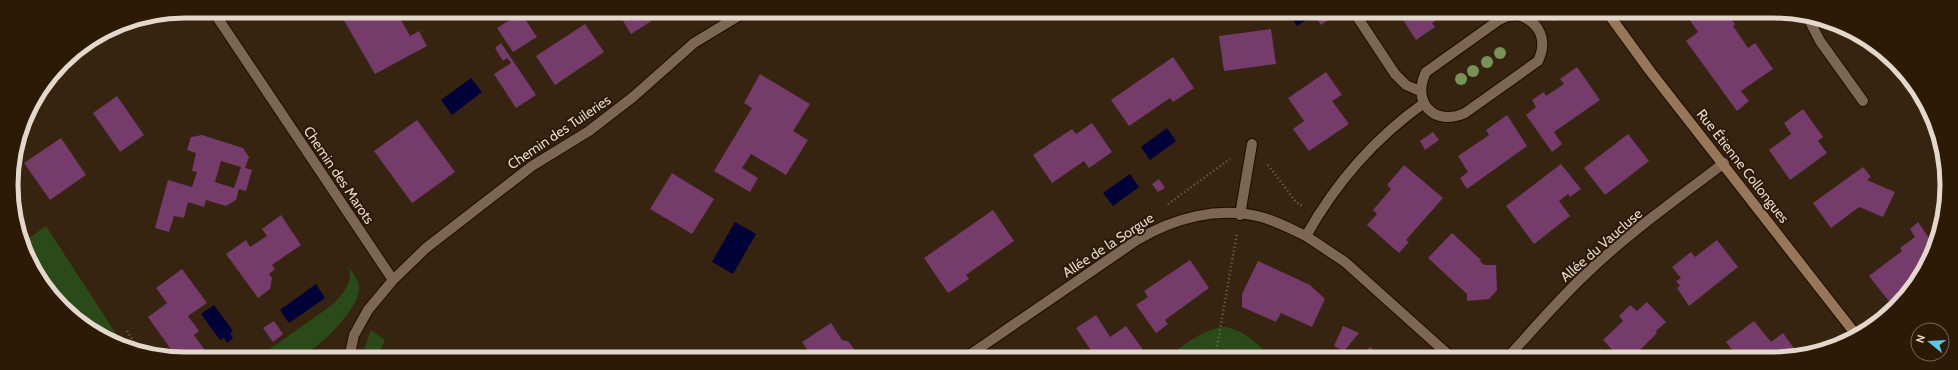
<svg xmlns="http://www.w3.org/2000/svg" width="1958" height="370" viewBox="0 0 1958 370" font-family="Cabin,sans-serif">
	<rect width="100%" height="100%" fill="#362310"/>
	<path fill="#2a4a19" d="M1546,12H1567L1553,22Z
		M46,226L124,346L108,341L54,300L22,243Z
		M348,266C352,272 359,280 359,288C360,309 317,351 298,357C289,360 267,358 257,358L332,305C342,295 355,281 348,266Z
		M1226,327C1246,331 1258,345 1273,358H1166C1185,345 1203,328 1226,327Z
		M371,330L385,340L377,358H361Z"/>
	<path fill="#000238" d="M1288,12H1308L1311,17L1297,26Z
		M471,78L482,92L452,115L441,100Z
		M1167,128L1176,141L1150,160L1141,147Z
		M1130,174L1139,187L1113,206L1103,193Z
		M735,222L756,234L733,274L712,262Z
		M316,284L325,298L289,323L280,310Z
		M214,305L233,331L230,334L233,338L227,343L224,338L220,340L201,314Z"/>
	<path fill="#753b6b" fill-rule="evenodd" d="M352,11H396L410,36L419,31L427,46L375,74L342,17Z
		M617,11H667L631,34Z
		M1312,12H1327L1331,18L1321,25Z
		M1398,12H1448L1432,23L1435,27L1416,40Z
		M1684,12H1727L1735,24L1733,26L1748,48L1755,43L1773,69L1741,91L1749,101L1737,111L1686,41L1698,32Z
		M521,13L537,37L513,52L497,28Z
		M585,24L604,52L555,85L536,56Z
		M1271,29L1276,64L1224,71L1219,36Z
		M501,43L536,95L516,108L494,74L511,63L507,58L503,61L495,48Z
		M1173,57L1194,88L1173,102L1170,98L1129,126L1111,100Z
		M1895,65L1906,74L1902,77Z
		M1577,67L1600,100L1554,132L1562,144L1552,152L1526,115L1536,107L1532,100L1544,92L1546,96L1564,84L1560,79Z
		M1326,72L1342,95L1332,101L1349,124L1309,151L1293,129L1304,121L1288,98Z
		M760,74L810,104L793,131L808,140L786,175L751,154L742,168L758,178L750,192L714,171L752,108L744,103Z
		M117,96L144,135L120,152L93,113Z
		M1803,109L1823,137L1818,141L1827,153L1790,180L1769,150L1791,134L1784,123Z
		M1507,115L1527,146L1467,189L1460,178L1468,172L1458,156L1489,135L1486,130Z
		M417,120L455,172L412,203L374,151Z
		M1931,120L1938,134V135L1929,122Z
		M1092,123L1112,152L1089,168L1084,161L1052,183L1033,155L1072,129L1076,134Z
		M1433,132L1439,140L1425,150L1420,141Z
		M1628,134L1649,161L1605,195L1584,168Z
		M202,135L243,148L249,157L245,168L252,170L246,191L239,189L236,200L226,206L206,200L204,207L188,202L184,218L174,216L169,232L155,228L168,180L192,187L197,172L192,171L196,153L187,150L191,137ZM221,161L241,167L234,188L215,182Z
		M61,138L86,175L50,200L24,163Z
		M1561,164L1581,189L1570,197L1568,194L1559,201L1570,216L1534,244L1506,206Z
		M1404,165L1443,198L1406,240L1409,242L1399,253L1367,225L1377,214L1373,210L1391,189L1387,185Z
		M1863,167L1871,177L1867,180L1895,192L1883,217L1859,207L1831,228L1813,203Z
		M672,173L714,199L692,234L650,209Z
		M1159,179L1165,188L1158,192L1152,184Z
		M993,210L1014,241L966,275L969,279L948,293L924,258Z
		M281,215L301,245L272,265L275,269L269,274L272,278L270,289L258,298L226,254L246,240L250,247L267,236L262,229Z
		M1918,222L1929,238L1928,243L1933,250L1929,262L1895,309L1869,276L1902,251L1900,248L1915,237L1910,229Z
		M1452,233L1481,260L1480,261L1484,265H1496L1497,290L1489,299L1467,301V294L1428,258Z
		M1717,240L1738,267L1689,306L1677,288L1680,286L1676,281L1681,278L1672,267L1691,252L1695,257Z
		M1190,260L1209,288L1165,320L1168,324L1156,333L1136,305L1148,297L1144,291Z
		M1258,261L1310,285L1325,299L1312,327L1281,313L1276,322L1242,307V294Z
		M182,269L207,303L188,316L199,331L194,335L209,356L207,358H177L148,317L167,303L156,288Z
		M1647,302L1666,322L1656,331L1657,333L1631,359L1620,358L1603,340L1623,321L1619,316L1630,305L1637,311Z
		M1096,315L1110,337L1126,326L1146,354L1139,358H1096L1076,328Z
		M274,321L283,334L273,342L263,328Z
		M1754,321L1771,342L1783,333L1799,355L1785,359H1739L1726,342Z
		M831,323L842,340L848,341L857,353L850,358H801L809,352L802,342Z
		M1343,326L1359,333L1344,351L1334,346Z
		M1370,347L1383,358H1360Z
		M1051,351L1056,358H1040Z"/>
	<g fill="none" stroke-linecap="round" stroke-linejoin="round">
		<defs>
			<path id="lane" d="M1240,215L1252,144"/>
			<path id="street" d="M213,11L393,280
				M1354,12L1395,74L1406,85L1420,91
				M1518,15C1540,22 1548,40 1538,61L1465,113C1434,127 1411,102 1426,72L1499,20L1508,16Z
				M1807,16L1820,41L1863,101
				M1424,103C1375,138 1335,184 1306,236L1345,262L1452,358
				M319,358L329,356L348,358
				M349,358L354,335L368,310L393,280L426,248L532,166L589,131L633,97L694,43L745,12
				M965,358L1137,240C1174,218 1218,206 1261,217C1276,221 1291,229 1306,236
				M1507,358C1533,330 1558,300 1586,274C1628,233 1677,199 1724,163"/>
			<path id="secondary" d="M1607,12L1650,71L1857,336"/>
		</defs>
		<use href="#lane" stroke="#1d0c00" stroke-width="12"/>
		<use href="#street" stroke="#1d0c00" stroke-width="12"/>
		<use href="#secondary" stroke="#1d0c00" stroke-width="12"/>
		<path stroke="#7a6959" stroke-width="2.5" stroke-dasharray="1 3" stroke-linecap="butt" d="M1553,17L1560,12
			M62,62L65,66
			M1268,165L1296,202L1302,206
			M1168,204L1230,159
			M127,331L140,351
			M1215,358L1237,233"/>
		<use href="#lane" stroke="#7d6652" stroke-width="10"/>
		<use href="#street" stroke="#7d6652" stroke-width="10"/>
		<use href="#secondary" stroke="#977758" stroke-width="10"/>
	</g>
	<g fill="#799258">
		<circle cx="1500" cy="53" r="6"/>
		<circle cx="1487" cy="62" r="6"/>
		<circle cx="1473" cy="71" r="6"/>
		<circle cx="1461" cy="79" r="6"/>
	</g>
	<g text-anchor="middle" stroke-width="4" stroke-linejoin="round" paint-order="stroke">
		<g font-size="14" fill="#e4d7cc" stroke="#2c1906">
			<text transform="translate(559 132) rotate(-34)" y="5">Chemin des Tuileries</text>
			<text transform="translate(1743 166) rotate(52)" y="5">Rue Étienne Collongues</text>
			<text transform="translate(339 175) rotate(56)" y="5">Chemin des Marots</text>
			<text transform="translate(1108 245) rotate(-33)" y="5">Allée de la Sorgue</text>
			<text transform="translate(1601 245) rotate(-41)" y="5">Allée du Vaucluse</text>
		</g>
	</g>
	<path d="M0 0H1958V370H0ZM185 18H1773A167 167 0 0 1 1940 185V185A167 167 0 0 1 1773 352H185A167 167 0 0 1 18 185V185A167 167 0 0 1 185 18Z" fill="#2c1906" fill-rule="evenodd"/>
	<path fill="none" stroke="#e4d7cc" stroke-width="5" d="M185 18H1773A167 167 0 0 1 1940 185V185A167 167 0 0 1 1773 352H185A167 167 0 0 1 18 185V185A167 167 0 0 1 185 18Z"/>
	<g transform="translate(1930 342) rotate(288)"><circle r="19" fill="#2c1906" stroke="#766555"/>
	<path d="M0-3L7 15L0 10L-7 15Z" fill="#5ac8e6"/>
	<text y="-6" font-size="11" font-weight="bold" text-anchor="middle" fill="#e4d7cc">N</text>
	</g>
</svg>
